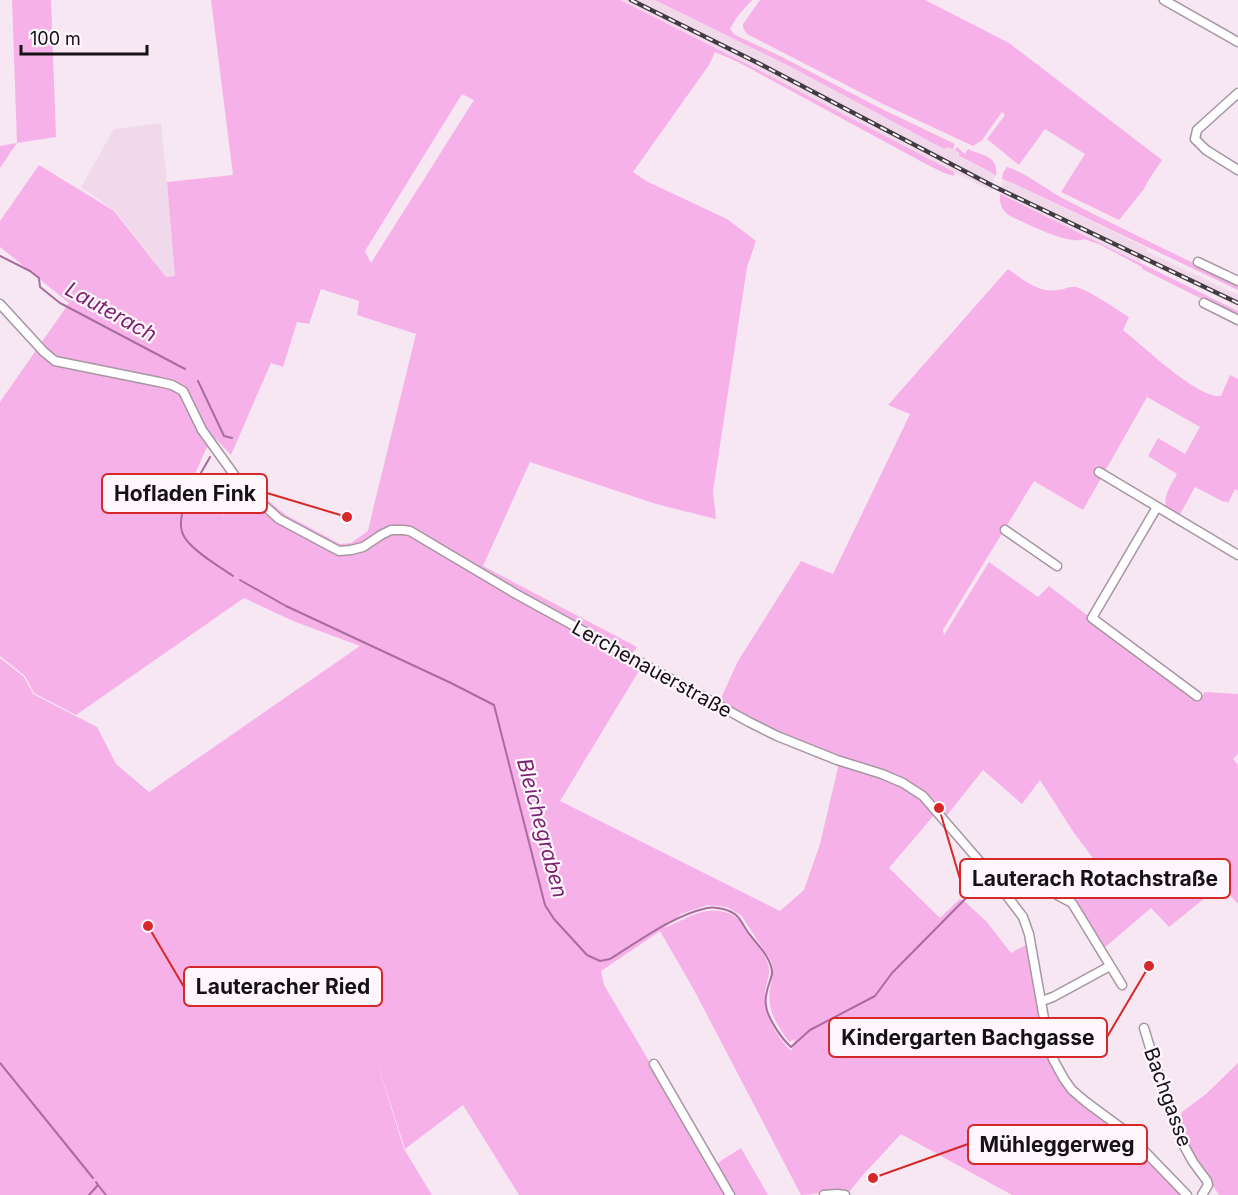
<svg xmlns="http://www.w3.org/2000/svg" width="1238" height="1195" viewBox="0 0 1238 1195" font-family="Inter,sans-serif">
	<rect width="100%" height="100%" fill="#f7e7f3"/>
	<path fill="#f0d9eb" d="M620,0H655L793,68L944,149L946,147L952,148L958,152L959,157L991,172L995,175L992,191L952,172L755,68Z
		M161,123L176,276L166,277L115,211L81,187L114,129Z
		M1003,180L1015,184L1147,248L1146,251L1238,295V306L1142,260L1140,262L1003,197L1001,195Z"/>
	<path fill="#f7b1e9" fill-rule="evenodd" d="M12,0H51L56,137L17,143L0,168V146L17,143Z
		M211,0H620L755,68L954,172V176L944,173L924,163L740,63L715,52L709,65L633,172L646,181L727,219L756,241L747,267L713,491L716,519L656,504L530,462L483,566L637,647L629,659L642,666L560,801L780,911L804,890L820,844L840,759L765,734L716,709L738,661L801,561L833,574L910,414L888,405L1008,269C1023,279 1037,293 1058,290C1064,290 1069,286 1076,287C1091,291 1114,308 1129,317L1123,330C1142,345 1198,399 1221,396L1230,375L1238,379V491L1235,489L1228,503L1225,501L1224,502L1195,487L1179,516L1166,507C1163,495 1172,484 1177,474L1148,456L1158,438L1185,454L1200,427L1147,397L1083,510L1034,481L943,630L944,635L989,562L1038,597L1049,586L1198,700L1205,692L1238,694V754L1233,759L1238,765V904L1221,885L1169,927L1151,908L1103,949L1075,902L1105,874L1074,833L1040,780L1022,804L983,770L944,819L935,814L889,868L940,918L960,899L964,901L986,921L1011,953L1028,944L1054,1066L1074,1096L1121,1130L1180,1195H1012L901,1134L862,1176L850,1191C832,1189 818,1195 801,1195L694,990L660,931L601,971L604,985L652,1066L727,1195H519L463,1105L405,1149L373,1050L404,1149L432,1195H0V658L24,677L33,694L97,727L116,764L149,792L360,646L293,621L244,598L76,715L34,693L25,676L0,656V402L69,303L0,247V221L39,165L114,211L166,277L175,276L167,182L233,175ZM462,94L474,100L371,263L365,251ZM321,289L359,301L357,315L416,334L375,501L368,531L351,543L340,544L286,515L256,491L252,485L224,515L187,492L206,449L216,439L231,455L271,363L283,367L297,322L309,324ZM708,905L727,907L741,915L771,961C775,971 772,978 770,989C767,1012 777,1024 789,1042L795,1039L791,1051C777,1037 763,1015 765,994C765,985 770,977 769,968C767,956 757,945 750,937C745,931 742,923 737,918C732,914 726,912 720,911C699,908 683,921 664,928L681,914Z
		M655,0H752L737,17L730,29L735,35L780,56L884,110L955,144L953,149L947,147L944,149L793,68Z
		M760,0H925L1009,43L1162,160L1148,181L1144,189L1119,220L1061,192L1085,154L1045,129L1019,165L987,139L1005,115L1002,112L982,140L973,146L883,104L747,34L743,28V24Z
		M957,147L965,154L968,149C983,156 999,156 996,176L991,172L959,156V153L955,150Z
		M1007,167C1023,171 1048,191 1064,199C1121,228 1180,257 1238,284V290L1015,184L1002,179L1003,173Z
		M1000,194L1238,311V317L1142,269V267L1101,245L1084,239C1069,246 1025,223 1010,216C1002,211 999,204 1000,194Z
		M1238,1063V1195H1219L1194,1156L1178,1121L1182,1112L1206,1094Z
		M741,1148L768,1195H734L717,1164L722,1160Z"/>
	<g fill="none" stroke-linecap="round" stroke-linejoin="round">
		<path stroke="#a86d9d" stroke-width="2" d="M0,256L30,271L39,278L40,287L60,303L185,369
			M198,381L224,436L232,438
			M210,457C200,476 170,517 185,538C193,551 220,567 233,576
			M240,580L286,606L451,683L494,705L545,905L554,919L587,955L600,961L610,959C641,940 672,916 707,908C716,906 731,910 737,916C742,921 745,929 750,935C758,945 773,960 772,974C771,980 768,985 767,991C766,995 765,1001 766,1005C767,1018 782,1039 791,1047L810,1030L875,996L892,973L976,888
			M0,1063L93,1178
			M98,1185L106,1195
			M89,1195L98,1185L96,1182"/>
		<defs>
			<path id="street" d="M1164,0L1238,42
				M1238,93L1197,130L1195,139L1206,150L1238,170
				M1198,262L1238,281
				M1204,303L1238,320
				M0,304L44,352L55,361L159,382L172,385L183,391L202,430L235,476L257,499L279,519L339,551L351,550L363,547L381,535L391,530H403L410,531L516,594L749,722L777,736L837,760L882,774L903,783L923,796L988,871L1023,917L1029,934L1048,1041L1053,1059L1064,1079L1072,1090L1086,1102L1124,1130L1187,1195
				M1099,472L1238,555
				M1157,507L1092,618L1197,696
				M1005,530L1057,566
				M988,871L992,867L1001,865L1072,903L1122,985
				M1042,1001L1053,997L1110,966
				M1144,1028L1155,1064L1183,1144L1193,1162L1207,1181L1208,1185L1202,1195
				M654,1064L730,1195
				M824,1195L837,1194L845,1195"/>
		</defs>
		<use href="#street" stroke="#a696a2" stroke-width="11"/>
		<use href="#street" stroke="#fff" stroke-width="8"/>
		<defs>
			<path id="rail" d="M631,0L760,64L993,186L1238,303"/>
		</defs>
		<use href="#rail" stroke="#423b41" stroke-width="4.5"/>
		<use href="#rail" stroke="#fef7fd" stroke-width="2" stroke-dasharray="7" stroke-linecap="butt"/>
	</g>
	<g text-anchor="middle" stroke-width="4.5" stroke-linejoin="round" paint-order="stroke">
		<g font-size="20" fill="#161115" stroke="#fef7fd">
			<text transform="translate(652 669) rotate(29)" y="7">Lerchenauerstraße</text>
			<text transform="translate(1168 1097) rotate(70)" y="7">Bachgasse</text>
		</g>
		<g font-size="21" font-style="italic" fill="#7d1f71" stroke="#fef7fd">
			<text transform="translate(111 312) rotate(29)" y="7">Lauterach</text>
			<text transform="translate(542 828) rotate(75)" y="7">Bleichegraben</text>
		</g>
	</g>
	<path fill="none" stroke="#d62828" stroke-width="2" d="M347 517L267 493M939 808L960 879M148 926L184 987M1149 966L1107 1037M873 1178L968 1144"/>
	<g fill="#d62828" stroke="#fef7fd" stroke-width="2">
		<circle cx="347" cy="517" r="6"/>
		<circle cx="939" cy="808" r="6"/>
		<circle cx="148" cy="926" r="6"/>
		<circle cx="1149" cy="966" r="6"/>
		<circle cx="873" cy="1178" r="6"/>
	</g>
	<g fill="#fef7fd" stroke="#d62828" stroke-width="2">
		<rect x="102" y="474" width="165" height="39" rx="6"/>
		<rect x="960" y="859" width="270" height="39" rx="6"/>
		<rect x="184" y="967" width="198" height="39" rx="6"/>
		<rect x="829" y="1018" width="278" height="39" rx="6"/>
		<rect x="968" y="1125" width="179" height="39" rx="6"/>
	</g>
	<g font-size="21" text-anchor="middle" font-weight="bold" fill="#161115">
		<text x="185" y="501">Hofladen Fink</text>
		<text x="1095" y="886">Lauterach Rotachstraße</text>
		<text x="283" y="994">Lauteracher Ried</text>
		<text x="968" y="1045">Kindergarten Bachgasse</text>
		<text x="1057" y="1152">Mühleggerweg</text>
	</g>
	<path d="M21 45v9h126v-9" fill="none" stroke="#161115" stroke-width="3"/>
	<text x="30" y="45" font-size="18" fill="#161115" stroke="#fef7fd" stroke-width="4.5" paint-order="stroke">100 m</text>
</svg>
